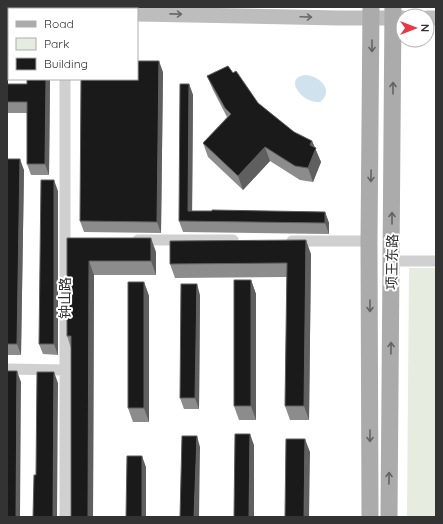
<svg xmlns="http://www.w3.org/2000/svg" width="443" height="524" viewBox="0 0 443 524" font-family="Quicksand,'Noto Sans SC',sans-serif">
	<rect width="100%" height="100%" fill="#fff"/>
	<path fill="#e6ecdf" d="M409,268H436V517H407Z"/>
	<path fill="#cfe2ee" d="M306,75C319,76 335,90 320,102C302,104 282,77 306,75Z"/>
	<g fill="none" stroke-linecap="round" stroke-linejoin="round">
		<path stroke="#d0d0d0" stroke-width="11" d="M138,240H233
			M292,241H369
			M392,261H436
			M7,369L65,370
			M65,517V79"/>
		<path stroke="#bdbdbd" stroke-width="15" d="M7,11H9
			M137,14L339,18H403
			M427,18H436"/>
		<path stroke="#ababab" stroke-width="17" d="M370,517L369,241L371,7
			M389,517L393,7"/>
	</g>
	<path fill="#8c8c8c" d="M7,41H9V63H7Z
		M163,72L161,233L84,232L80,221Z
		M233,73L258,103L294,132L312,141L321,162L313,182L300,180L270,161L243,190L208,157L203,143L227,117L213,90L207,76Z
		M27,79H50L49,175H31L27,164V113H7V84H27Z
		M189,84L193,95L192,211L325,212L329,223V234L183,232L179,221Z
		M7,159L24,170L21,355H7Z
		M58,191V355L43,354L39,344Z
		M67,238L156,252V275H94L93,517H71V348L67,336Z
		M311,254L309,420H290L285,406L287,277L175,278L170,264Z
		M251,280L256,294V420H239L234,406Z
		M144,282L149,296V422H133L128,408Z
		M200,295L199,409H184L180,398Z"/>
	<path fill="#5f5f5f" d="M159,61L163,72L161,233L157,222Z
		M46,79H50L49,175L45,164Z
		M189,84L193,95L192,222L188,211Z
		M312,141L321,162L313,182L308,168L310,145Z
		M265,147L270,161L243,190L238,176Z
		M20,159L24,170L21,355L17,344Z
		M54,180L58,191V355L54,344Z
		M325,212L329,223V234L325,223Z
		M151,238L156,252V275L151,261Z
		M306,240L311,254L309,420L304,406Z
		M89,261L94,275L93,517H88Z
		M251,280L256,294V420L251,406Z
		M144,282L149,296V422L144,408Z
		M197,284L200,295L199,409L195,398Z
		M17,371L21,382L20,517H16Z
		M54,372L58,383L57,517H53Z
		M250,434L254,445V517H249Z
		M197,436L200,447L199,517H194Z
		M305,439L310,452L309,517H304Z
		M142,456L146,467V517H142Z"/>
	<path fill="#1a1a1a" stroke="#5f5f5f" d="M7,41H9V52H7Z
		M137,61H159L157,222L80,221L81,79H137Z
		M228,66L233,73L236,71L258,103L294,132L312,141L310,145L316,148L308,168L295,166L265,147L238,176L203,143L231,114L225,108L207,76Z
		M27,79H46L45,164H27V102H7V84H27Z
		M180,84H189L188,211H212V210L325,212V223L179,221Z
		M7,159H20L17,344H7Z
		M41,180H54V344H39Z
		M67,238H151V261H89L88,517H71V336H67Z
		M306,240L304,406H285L287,263L170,264V241Z
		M234,280H251V406H234Z
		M128,282H144V408H128Z
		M181,284H197L195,398H180Z
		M7,371H17L16,517H7Z
		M37,372H54L53,517H33L34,475H36Z
		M235,434H250L249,517H234Z
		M182,436H197L194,517H180Z
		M286,439H305L304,517H285Z
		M127,456H142V517H126Z"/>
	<defs><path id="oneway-shaft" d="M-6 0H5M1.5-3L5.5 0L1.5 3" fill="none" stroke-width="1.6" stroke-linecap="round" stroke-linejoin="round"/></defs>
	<g stroke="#6a6a6a">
		<use href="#oneway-shaft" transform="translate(176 14) rotate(1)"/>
		<use href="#oneway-shaft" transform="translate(306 17) rotate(2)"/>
	</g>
	<g stroke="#636363">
		<use href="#oneway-shaft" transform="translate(372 46) rotate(90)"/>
		<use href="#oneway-shaft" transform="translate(393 88) rotate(-90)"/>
		<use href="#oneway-shaft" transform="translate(371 176) rotate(91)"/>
		<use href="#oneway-shaft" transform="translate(392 218) rotate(-90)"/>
		<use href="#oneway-shaft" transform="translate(370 306) rotate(90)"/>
		<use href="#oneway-shaft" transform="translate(391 348) rotate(-89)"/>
		<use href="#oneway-shaft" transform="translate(370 436) rotate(90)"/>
		<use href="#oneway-shaft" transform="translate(389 478) rotate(-89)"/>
	</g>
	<g text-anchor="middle" stroke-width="4" stroke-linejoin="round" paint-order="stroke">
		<g font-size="14" fill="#333" stroke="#fff">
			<text transform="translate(392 262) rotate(-89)" y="5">项王东路</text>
			<text transform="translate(65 298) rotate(-90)" y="5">钟山路</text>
		</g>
	</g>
	<rect width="443" height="524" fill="none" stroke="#333333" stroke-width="16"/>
	<rect x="8" y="8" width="130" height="72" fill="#ffffff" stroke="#adadad"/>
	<rect x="16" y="21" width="20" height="6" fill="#ababab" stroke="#adadad"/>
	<text x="44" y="28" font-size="12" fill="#333333">Road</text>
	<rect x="16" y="38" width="20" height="12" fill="#e6ecdf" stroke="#adadad"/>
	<text x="44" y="48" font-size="12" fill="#333333">Park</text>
	<rect x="16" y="58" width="20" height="12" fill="#1a1a1a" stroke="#adadad"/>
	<text x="44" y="68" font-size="12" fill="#333333">Building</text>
	<g transform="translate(415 28) rotate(90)"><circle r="19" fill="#ffffff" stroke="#adadad"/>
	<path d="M0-3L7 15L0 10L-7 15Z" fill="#e63946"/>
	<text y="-6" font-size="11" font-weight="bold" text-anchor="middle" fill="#333333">N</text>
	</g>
</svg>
